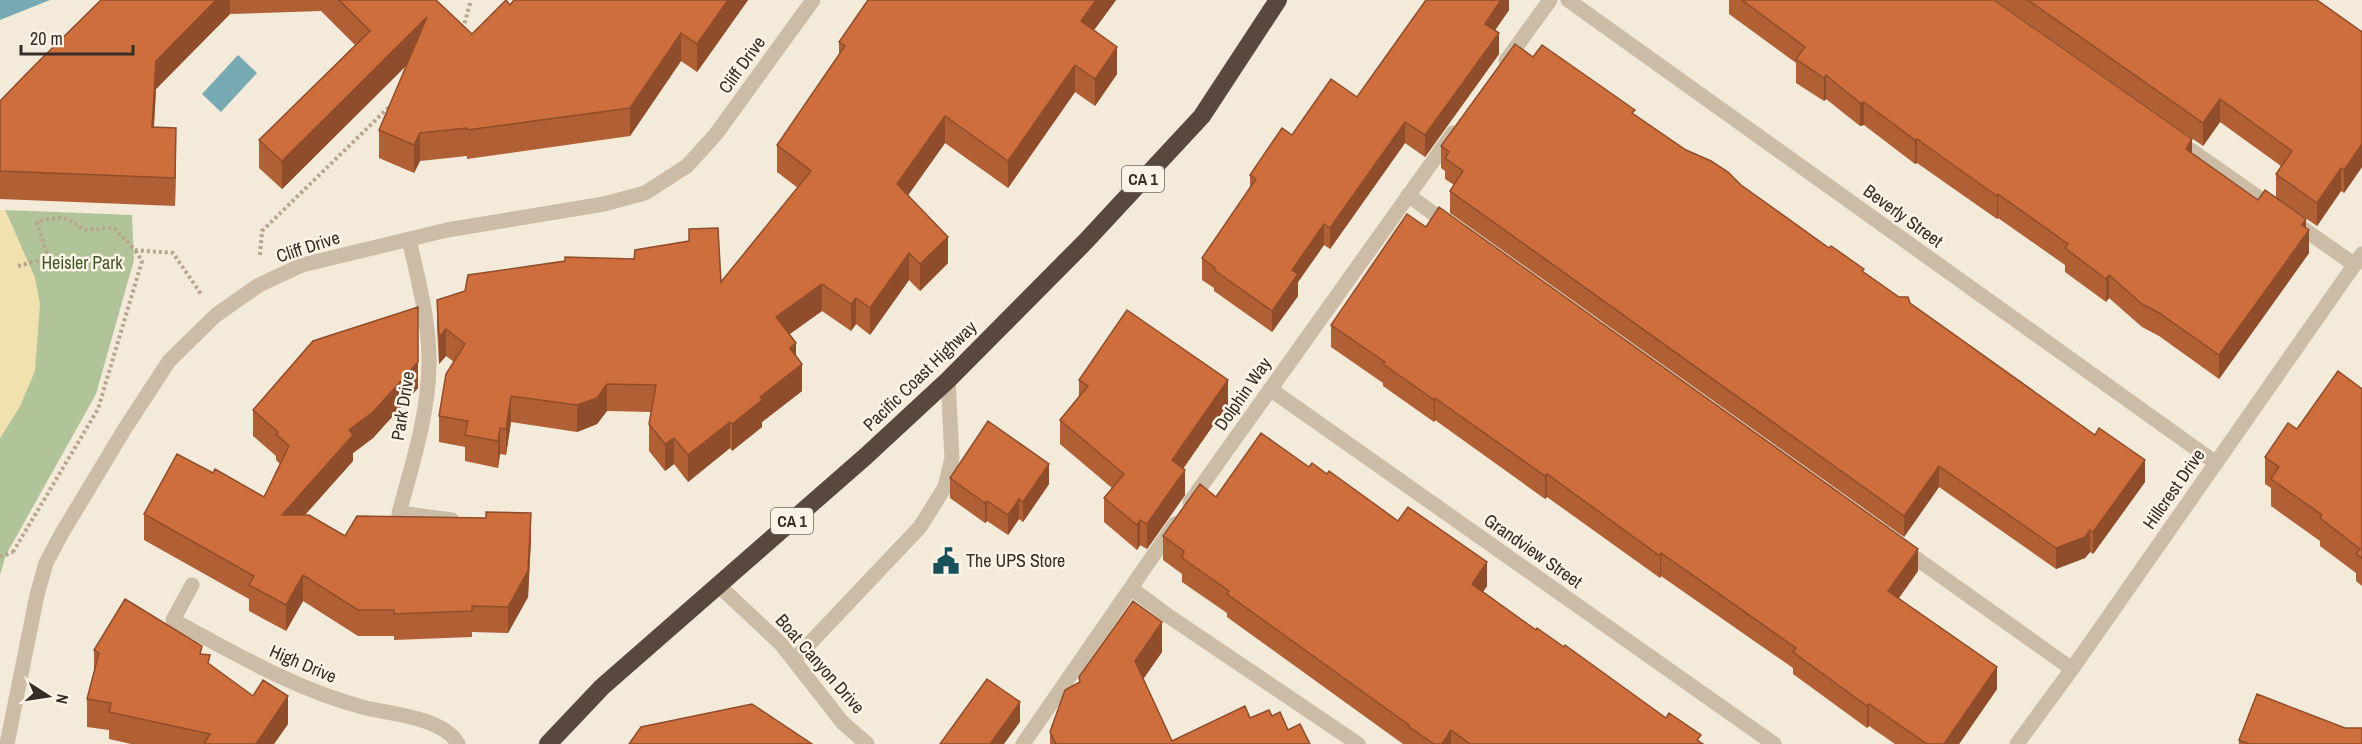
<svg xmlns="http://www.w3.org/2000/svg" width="2362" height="744" viewBox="0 0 2362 744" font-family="'Archivo Narrow',sans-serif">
	<rect width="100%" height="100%" fill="#f3eada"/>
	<path fill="#b1c399" d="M5,210L132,215L134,260L96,394L6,555L0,575V438L20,406L35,278Z"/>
	<path fill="#f1e1ae" d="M0,210H5L35,278L40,304L35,371L20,406L0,438Z"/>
	<path fill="#77aab2" d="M0,0H50L0,20Z
		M238,55L257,73L221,112L202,94Z"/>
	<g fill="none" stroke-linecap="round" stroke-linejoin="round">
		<path stroke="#b8a58f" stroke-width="4" stroke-dasharray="3 3" stroke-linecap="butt" d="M463,29L471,0
			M260,255L262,231L392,104
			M18,266L48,258L37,222C59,217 66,214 83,230L114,228L135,250L173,253L201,294
			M13,552L98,409L142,261L135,250
			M0,557L13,552"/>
		<path stroke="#ccbba5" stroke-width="15" d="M1568,0L2216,463
			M1506,61L1550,0
			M2175,139L2355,265
			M1408,195L1449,225
			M409,239C418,280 430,323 429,366C428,416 412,465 399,513L452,520
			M1270,389L1774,744
			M1190,502L1453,133
			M1903,549L2072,669
			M192,585L173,620C236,654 296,690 366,708C392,714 444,718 458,744
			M718,585L781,644L842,722L867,744
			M1131,588L1167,615L1358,744
			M794,660L920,527L945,487L952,458L948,380
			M7,744L37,595L46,563L62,533L124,430L169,361L216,315L259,285L302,265L447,230L604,204L645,193L687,166L716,134L813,0
			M1023,744L1175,524
			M2017,744L2072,669L2362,254"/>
		<path stroke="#59483d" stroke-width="18" d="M548,744L602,687L866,456L948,380L1085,242L1202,116L1278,0"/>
	</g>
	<path fill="#b15f34" d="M101,0H436L472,34L510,5L748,0L697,72L681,61L630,136L467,159V156L420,161L414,173L379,158V130L407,65L282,189L259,168V140L355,45L321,11L230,14L156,89L154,127L176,156L175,206L0,199V101Z
		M868,0H1116L1094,30L1117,74L1095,106L1075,92L1008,188L945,143L908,195L948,263L920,291L909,280L870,335L856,324L851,331L822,311L789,334L796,357L802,391L762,422V427L732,451L730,448L688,482L674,464L665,471L649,451V424L651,412L607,411L597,424L577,432L511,422L506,455L500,454L498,468L465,461V447L439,442V416L454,362L446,356L439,364L437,327V300L721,282L798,188L777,172V145L839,55V42Z
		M1509,0V10L1495,30L1499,54L1425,157L1405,143L1330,249L1324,245L1298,282V296L1272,332L1214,291V288L1202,280V258L1250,189V175L1292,135L1357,97Z
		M1729,0H1994L2192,153L2258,200L2306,228L2309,253L2219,379L2159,336L2142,327L2109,298L2106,302L2065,272V265L1998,218L1997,219L1917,163L1915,164L1864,125L1860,126L1826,99L1824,101L1796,83V63L1729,14Z
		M1995,0H2317L2362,32V167L2344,193L2341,191L2317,226L2276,198V174L2281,166L2220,122L2203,146Z
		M1533,57L1635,115L1686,150L1741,185L1829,248L1899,297L1910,303L2145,482L2093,554L2090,552L2085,558L2056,569L1939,487L1904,537L1450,213V191L1454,185L1445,179V171L1441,168V146Z
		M1331,325L1918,571L1899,598L1997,689L1959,744H1895L1869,726L1867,728L1793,674V668L1661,576L1660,578L1547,497L1545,499L1435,420L1434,422L1383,386V383L1331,347Z
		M1079,380L1228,404L1183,469L1185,495L1147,549L1140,545L1137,550L1104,522V498L1112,488L1060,444V420L1079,396Z
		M418,388L373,438L353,453V461L304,515L345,536L531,539L528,597L508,633L472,632V637L394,640V636H358L303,601L286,631L249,611V599L144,540V514L213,473L264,497L280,464L276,460V456L253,436V410Z
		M2362,389V586L2356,581V573L2320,546V541L2271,506V488L2265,484V457L2297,429Z
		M1309,467L1327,474L1398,521L1487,586L1483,592L1536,630L1703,744H1403L1227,617V613L1182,582V574L1163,560V536L1216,497Z
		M950,478L1049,484L1023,522L1019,519L1008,535L987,521L985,523L950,498Z
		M94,650L202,654L210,665L288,724L274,744H131L109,739V730L87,727V699L94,674Z
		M1162,652L1143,679L1172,741L1250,718L1272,716L1288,730L1310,744H1050V732L1079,683V677Z
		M2345,728L2362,744H2239V740Z"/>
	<path fill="#904d2b" d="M216,0H230V14L156,89L152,155V127L156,61Z
		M728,0H748L697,72V44Z
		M1096,0H1116L1081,48V21Z
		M1501,0H1509V10L1485,45V24Z
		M427,17V45L282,189V161Z
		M681,33V61L630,136V108Z
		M1499,33V54L1425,157V135Z
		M1117,47V74L1095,106V79Z
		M1075,65V92L1008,188V161Z
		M1826,75V99L1824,101V78Z
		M2220,99V122L2203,146V123Z
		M1864,102V125L1860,126V103Z
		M945,116V143L897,211V184Z
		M1405,122V143L1330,249V228Z
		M176,128V156L175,206V178Z
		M420,133V161L414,173V145Z
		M1917,139V163L1915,164V140Z
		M2192,139V163L2186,149Z
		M2362,144V167L2344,193V170Z
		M2341,168V191L2317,226V203Z
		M1998,194V218L1997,219V196Z
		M2306,219V234L2309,230V253L2219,379V355Z
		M1324,224V245L1298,282V296L1272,332V311L1292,270Z
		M948,237V263L920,291V264Z
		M909,253V280L870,335V308Z
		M2109,275V298L2106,302V279Z
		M822,284V311L776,344V317Z
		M856,298V324L851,331V304Z
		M446,329V356L439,364V337Z
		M796,343V368L802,364V391L762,422V427L732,451V424L760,397L790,348Z
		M418,362V388L373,438L353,453V461L282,541V515L349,430Z
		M1228,380V404L1172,484V460Z
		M607,384V411L597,424L577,432V405Z
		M511,396V422L506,455V429Z
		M1435,398V420L1434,422V400Z
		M730,422V448L688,482V455Z
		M500,428V454L498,468V441Z
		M674,438V464L665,471V444Z
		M2145,460V482L2093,554V532Z
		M1049,464V484L1023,522V502Z
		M1939,466V487L1904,537V516Z
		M1185,470V495L1147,549V524Z
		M1547,474V497L1545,499V476Z
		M1019,499V519L1008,535V515Z
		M987,501V521L985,523V503Z
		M531,513V539L528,597L508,633V607Z
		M1140,520V545L1137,550V525Z
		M2090,530V552L2085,558L2056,569V548Z
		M1918,549V571L1888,613V591Z
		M1661,553V576L1660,578V556Z
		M1487,562V586L1472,607V584Z
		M303,575V601L286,631V605Z
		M1162,622V652L1135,691V661Z
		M1997,667V689L1959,744H1944Z
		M288,696V724L274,744H256Z
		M1020,702V722L1004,744H990Z
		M1869,704V726L1867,728V706Z
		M1451,730V744H1442Z"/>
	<path fill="#ce6e3d" stroke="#904d2b" stroke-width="1.5" d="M101,0H216L156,61L152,127L176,128L175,178L0,171V101L34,66Z
		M339,0H436L472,34L506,0L510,5L514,0H728L697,44L681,33L630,108L467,130V128L420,133L414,145L379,130L427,17L282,161L259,140L370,31Z
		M868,0H1096L1081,21L1117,47L1095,79L1075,65L1008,161L945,116L897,184L948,237L920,264L909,253L870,308L856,298L851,304L822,284L776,317L796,343L790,348L802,364L760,397L762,400L732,424L730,422L688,455L674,438L665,444L649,424L656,385L607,384L597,398L577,405L511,396L506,429L500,428L498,441L465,435L468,421L439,416L446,374L465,344L446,329L439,337L437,300L465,291L468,275L565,261V257L634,259L635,250L689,241V229L718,228L721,282L811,171L777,145L845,46L839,42Z
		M1426,0H1501L1485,24L1499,33L1425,135L1405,122L1330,228L1324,224L1292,270L1298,274L1272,311L1214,270L1215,268L1202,258L1256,179L1250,175L1282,128L1292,135L1331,79L1357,97Z
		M1742,0H1994L2192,139L2186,149L2258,200L2265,190L2306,219L2302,225L2309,230L2219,355L2159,313L2142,304L2109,275L2106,279L2065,248L2068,244L1998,194L1997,196L1917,139L1915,140L1864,102L1860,103L1826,75L1824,78L1796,59L1805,47Z
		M2028,0H2317L2362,32V144L2344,170L2341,168L2317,203L2276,174L2292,151L2220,99L2203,123Z
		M1515,44L1533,57L1542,45L1635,110L1632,113L1686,150L1711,161L1728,172L1741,185L1829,248L1831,246L1864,269L1862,271L1899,297H1908L1910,303L2095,435L2099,428L2145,460L2093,532L2090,530L2085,537L2056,548L1939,466L1904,516L1450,191L1463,171L1445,158L1449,152L1441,146Z
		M1439,207L1918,549L1888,591L1997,667L1944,744H1927L1869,704L1867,706L1793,652L1796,648L1661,553L1660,556L1547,474L1545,476L1435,398L1434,400L1430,397L1383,364L1385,362L1331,325L1407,214L1426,227Z
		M418,307V362L373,412L349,430L353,435L282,515H309L345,536L357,516L486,518V512L531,513L528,571L508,607L472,606V611L394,614V610H358L303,575L286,605L249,585L254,576L144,514L177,454L213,473L215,469L264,497L289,446L276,434L278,432L253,410L313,341Z
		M1127,310L1228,380L1172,460L1185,470L1147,524L1140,520L1137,525L1104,498L1124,474L1060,420L1088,386L1079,380Z
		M2338,371L2362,389V558L2356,554L2360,549L2320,518L2322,515L2271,479L2279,467L2265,457L2288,423L2297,429Z
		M988,421L1049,464L1023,502L1019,499L1008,515L987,501L985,503L950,478Z
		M1261,433L1309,467L1312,463L1327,474L1329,471L1398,521L1408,507L1487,562L1472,584L1536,630L1537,628L1564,647L1565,645L1666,718L1669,713L1701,735L1697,740L1703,744H1470L1451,730L1442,744H1434L1408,726L1409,725L1227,594L1229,591L1182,558L1184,551L1163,536L1200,484L1216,497Z
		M125,599L202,646L200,654L210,655L208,663L253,696L263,680L288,696L256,744H204L210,734L109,712L111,703L87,699L99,653L94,650Z
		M1133,601L1162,622L1135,661L1172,741L1245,706L1250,718L1269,710L1272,716L1280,712L1288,730L1300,724L1310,744H1056L1050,732L1065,690L1080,682L1079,677Z
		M987,679L1020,702L990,744H940Z
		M2257,694L2345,728H2362V744H2249L2239,740Z
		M752,704L812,744H629L641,727Z"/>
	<defs>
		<symbol id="civic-bare" viewBox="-9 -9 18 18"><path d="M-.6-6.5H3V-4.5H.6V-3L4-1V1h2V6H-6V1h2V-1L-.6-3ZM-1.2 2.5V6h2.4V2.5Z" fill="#19515b" stroke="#fbf3e6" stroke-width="2.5" paint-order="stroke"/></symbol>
	</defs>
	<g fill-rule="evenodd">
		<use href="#civic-bare" x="927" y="542" width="38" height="38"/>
	</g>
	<g text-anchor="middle" stroke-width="5" stroke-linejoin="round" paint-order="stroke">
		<g fill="#fbf3e6" stroke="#726860" stroke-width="1.5">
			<rect x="1122" y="166" width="42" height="26" rx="4.5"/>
			<rect x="771" y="508" width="42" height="26" rx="4.5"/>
		</g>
		<g font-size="16" font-weight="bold" fill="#372d27">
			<text x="1143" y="185">CA 1</text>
			<text x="792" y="527">CA 1</text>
		</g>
		<g font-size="18" fill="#372d27" stroke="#fbf3e6">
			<text transform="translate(742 65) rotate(-54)" y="6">Cliff Drive</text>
			<text transform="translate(1903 216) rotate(36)" y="6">Beverly Street</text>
			<text transform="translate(308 247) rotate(-18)" y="6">Cliff Drive</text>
			<text transform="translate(920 376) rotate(-44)" y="6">Pacific Coast Highway</text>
			<text transform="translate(1243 394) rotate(-55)" y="6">Dolphin Way</text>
			<text transform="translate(403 406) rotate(-81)" y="6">Park Drive</text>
			<text transform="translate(2174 489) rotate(-55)" y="6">Hillcrest Drive</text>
			<text transform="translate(1533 551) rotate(35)" y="6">Grandview Street</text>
			<text transform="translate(303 664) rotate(23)" y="6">High Drive</text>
			<text transform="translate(820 664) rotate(49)" y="6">Boat Canyon Drive</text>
		</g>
		<g font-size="18" fill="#425729" stroke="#fbf3e6">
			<text x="82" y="269">Heisler Park</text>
		</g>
		<g font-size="18" fill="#372d27" stroke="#fbf3e6" text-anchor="start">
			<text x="966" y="567">The UPS Store</text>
		</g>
	</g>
	<g transform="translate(48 696) rotate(102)" stroke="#fbf3e6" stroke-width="4.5" paint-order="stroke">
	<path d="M0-4.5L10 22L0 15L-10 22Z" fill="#372d27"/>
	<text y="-9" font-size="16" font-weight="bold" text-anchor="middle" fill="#372d27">N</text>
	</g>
	<path d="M21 45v9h112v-9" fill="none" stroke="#372d27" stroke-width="3"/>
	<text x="30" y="45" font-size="18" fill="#372d27" stroke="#fbf3e6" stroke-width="4.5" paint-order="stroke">20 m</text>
</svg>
